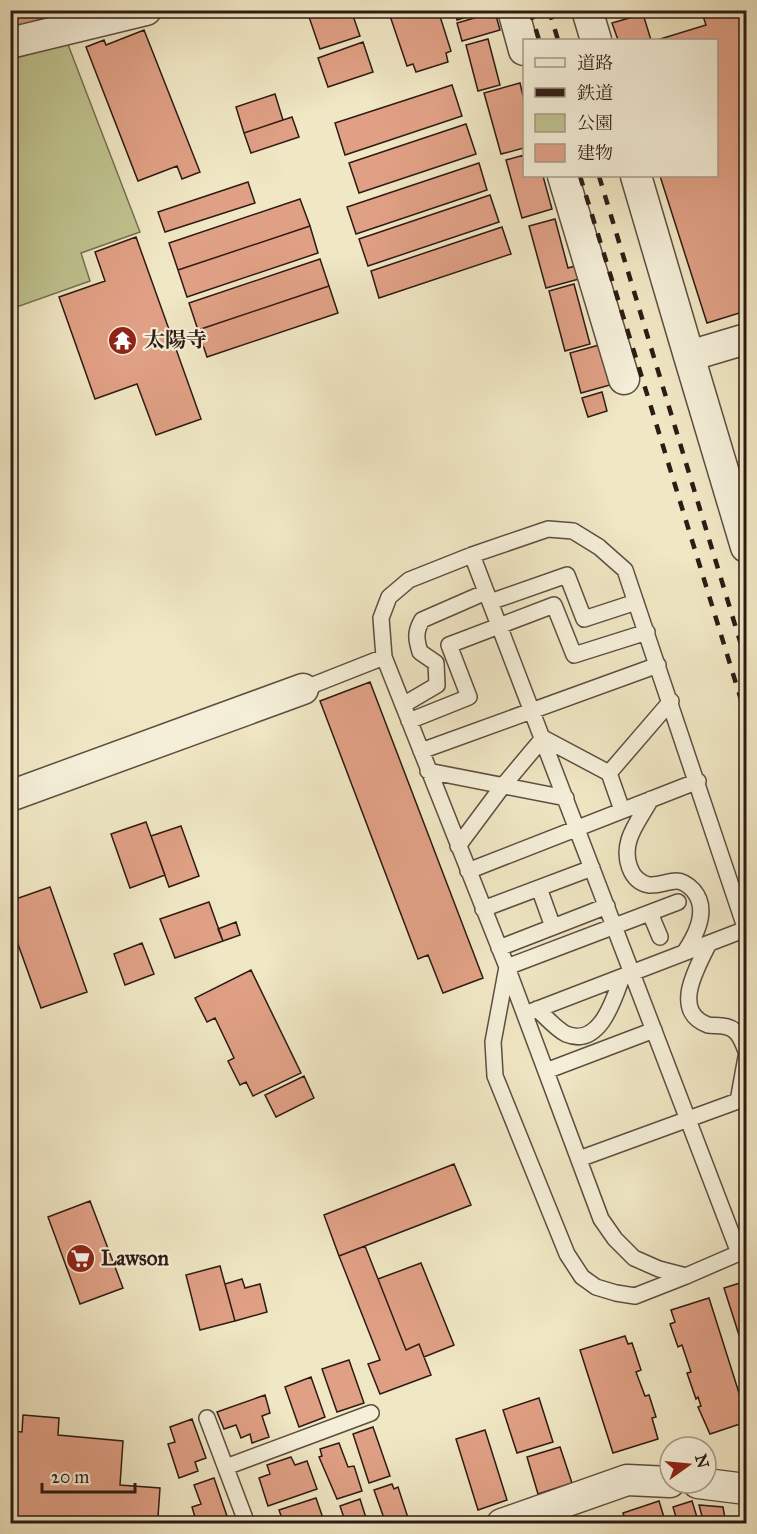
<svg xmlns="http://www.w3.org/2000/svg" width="757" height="1534" viewBox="0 0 757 1534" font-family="'IM FELL Great Primer','Noto Serif JP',serif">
	<rect width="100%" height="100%" fill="#f0e7c4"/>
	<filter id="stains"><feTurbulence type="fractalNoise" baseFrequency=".00333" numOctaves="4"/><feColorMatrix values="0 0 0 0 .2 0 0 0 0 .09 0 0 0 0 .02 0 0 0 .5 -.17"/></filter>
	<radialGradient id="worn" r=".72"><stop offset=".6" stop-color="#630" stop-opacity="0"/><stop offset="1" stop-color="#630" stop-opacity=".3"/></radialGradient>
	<path fill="#c0c490" stroke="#777052" stroke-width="1.5" d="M67,42L140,232L81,253L90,281L11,309L10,60Z"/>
	<path fill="#e0a085" stroke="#2e1b14" stroke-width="1.5" d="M10,10H46L48,17L13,28Z
		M53,10H73V11L54,16Z
		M318,10H351L360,36L320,49L308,14Z
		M388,10H438L451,51L446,53L448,62L416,72L413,64L407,66Z
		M454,10H476L477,14L457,20Z
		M701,10H741L746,29V311L707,323L660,176H716V40H657L706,25Z
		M495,12L500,30L462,41L457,23Z
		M643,14L651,40H618L612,23Z
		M144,30L200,172L182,179L177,166L138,181L86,47L104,40L106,45Z
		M488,39L500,85L478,91L466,45Z
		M363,42L373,72L328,87L318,58Z
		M520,83L524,100V148L501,154L484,93Z
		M452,85L462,116L345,155L335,123Z
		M275,94L283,120L244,133L236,107Z
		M292,117L299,137L251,153L244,133Z
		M466,124L476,154L359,193L349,163Z
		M524,155V176H543L552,209L522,218L506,160Z
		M479,163L487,190L356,234L347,207Z
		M248,182L255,203L165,232L158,212Z
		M490,195L499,222L368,266L359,239Z
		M300,199L310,226L178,270L169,243Z
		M555,219L568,268L575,266L579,279L546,288L529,226Z
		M310,226L318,253L187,297L178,270Z
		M502,227L511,254L379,298L371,271Z
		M136,237L201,419L156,435L137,384L95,399L59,297L105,281L95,252Z
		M320,259L329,286L198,330L189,303Z
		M574,284L590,344L565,351L549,291Z
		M329,286L338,313L207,357L198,330Z
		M599,345L610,385L581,393L570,353Z
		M602,392L607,411L588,417L582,398Z
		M370,682L483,978L443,993L428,955L418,959L320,701Z
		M146,822L165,875L130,888L111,834Z
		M181,826L199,876L169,887L151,836Z
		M50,887L87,992L41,1008L10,922V901Z
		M209,902L223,941L175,958L160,919Z
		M236,922L240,935L223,941L218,929Z
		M142,943L154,974L125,985L114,954Z
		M251,970L301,1073L253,1096L246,1082L240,1085L228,1061L234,1058L215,1018L207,1022L195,998Z
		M304,1076L314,1098L276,1117L265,1095Z
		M454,1164L471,1205L339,1256L324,1215Z
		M90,1201L123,1288L80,1304L48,1217Z
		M365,1246L406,1350L419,1344L431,1375L380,1394L368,1364L380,1360L339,1256Z
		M421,1263L454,1345L424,1357L419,1344L406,1350L378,1279Z
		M220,1266L235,1321L200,1330L186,1275Z
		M242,1279L245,1288L260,1284L267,1312L235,1321L225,1284Z
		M746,1281V1357L724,1288Z
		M709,1298L746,1415V1422L710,1434L698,1407L701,1406L698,1397L696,1399L687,1373L691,1372L682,1345L678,1347L670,1324L675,1322L671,1310Z
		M625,1336L628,1344L632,1343L641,1370L636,1372L645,1396L649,1395L656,1417L652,1418L658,1439L613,1453L580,1350Z
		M349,1360L364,1403L337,1412L322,1369Z
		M311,1377L325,1417L299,1427L285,1387Z
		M265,1395L270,1413L262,1416L269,1437L252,1443L250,1434L241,1438L236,1425L224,1429L217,1412Z
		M539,1398L553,1442L517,1453L503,1410Z
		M23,1415L59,1418L58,1435L123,1441L120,1485L160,1488L158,1517L179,1519V1524H10V1431L22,1432Z
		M192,1419L206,1458L195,1462L198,1471L179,1478L168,1444L175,1442L170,1427Z
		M373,1427L390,1476L369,1483L353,1434Z
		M485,1430L507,1500L478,1510L456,1439Z
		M339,1443L348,1467L354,1466L362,1491L337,1499L319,1457L322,1456L320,1449Z
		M560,1447L572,1483L538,1494L527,1457Z
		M291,1457L295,1465L307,1461L317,1489L268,1506L259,1478L270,1474L267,1465Z
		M214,1478L227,1516L218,1519L219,1524H197L192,1507L201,1504L194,1485Z
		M392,1484L394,1489L398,1487L410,1524H386L374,1490Z
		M316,1498L325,1524H284L279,1510Z
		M360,1499L368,1524H346L340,1506Z
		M659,1501L666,1524H626L623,1513Z
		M692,1501L699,1524H678L673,1507Z
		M699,1505L723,1507L726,1524H704Z"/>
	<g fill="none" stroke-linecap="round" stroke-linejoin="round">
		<defs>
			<path id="service" d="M472,555L739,1253
				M490,602L567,575L584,619L636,602
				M303,689L384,657
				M403,705L437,685L436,663L420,652C416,639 415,632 422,620L486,592
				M409,721L469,697L449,645L554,605L574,655L647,632
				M421,751L658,665
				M428,771L566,798
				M609,773L622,810
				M651,799C644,812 633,826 629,840C624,857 629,881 649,885C660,886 667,881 677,881C683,881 689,886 693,890C709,908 697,934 684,953
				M458,846L502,787L543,738L609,773L671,701
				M468,871L698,781
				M539,888L553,927
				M483,909L592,868
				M650,913L660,937
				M746,930L625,570L599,547L573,531L548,529L472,555L409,580L389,597L381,618L384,657L507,967L601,1219L615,1239L634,1258L659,1269L686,1276L746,1250
				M709,943C698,966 670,1011 708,1025C712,1026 717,1025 722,1026C737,1027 741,1038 746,1051
				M499,948L607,906
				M507,967L493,1042L495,1076L567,1254L582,1277L596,1287L616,1293L635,1296L686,1276
				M507,967L678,902
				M537,1009C546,1017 556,1029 566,1034C600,1048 614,999 622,977
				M525,1014L746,929
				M546,1071L654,1030
				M738,1101L746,1057
				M579,1159L746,1098
				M207,1418L247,1524
				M226,1467L371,1413"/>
			<path id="minor" d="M513,10L524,50
				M587,10L596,40
				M10,43L146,10
				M563,176L624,379
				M636,176L689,356L746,339
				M689,356L746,547
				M10,796L303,689
				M698,1483L746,1489
				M502,1524L627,1480L670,1482"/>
		</defs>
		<use href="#service" stroke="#5e4e40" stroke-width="18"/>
		<use href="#minor" stroke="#5e4e40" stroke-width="33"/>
		<use href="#service" stroke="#f5efd9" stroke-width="15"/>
		<use href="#minor" stroke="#f5efd9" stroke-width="30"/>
		<path stroke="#2e1b14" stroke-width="4.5" stroke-dasharray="10 10" stroke-linecap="butt" d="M530,10L539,40
			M549,10L558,40
			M580,176L746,716
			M599,176L746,661"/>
	</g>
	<defs>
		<symbol id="temple-disc" viewBox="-11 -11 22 22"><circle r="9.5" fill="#8f2418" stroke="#f5efd9"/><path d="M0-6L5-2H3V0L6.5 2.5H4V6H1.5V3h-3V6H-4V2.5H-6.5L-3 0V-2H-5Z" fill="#fff"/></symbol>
		<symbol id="supermarket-disc" viewBox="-11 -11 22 22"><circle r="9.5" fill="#8f2418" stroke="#f5efd9"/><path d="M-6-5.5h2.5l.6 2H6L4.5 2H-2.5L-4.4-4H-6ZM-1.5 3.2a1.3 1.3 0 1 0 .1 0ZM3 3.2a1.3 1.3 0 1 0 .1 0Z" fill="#fff"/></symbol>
	</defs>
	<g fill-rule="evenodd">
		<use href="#temple-disc" x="106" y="324" width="33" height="33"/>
		<use href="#supermarket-disc" x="64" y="1242" width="33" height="33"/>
	</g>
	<g text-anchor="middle" stroke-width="4.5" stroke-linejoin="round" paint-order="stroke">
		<g font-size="21" font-weight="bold" fill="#2e1b14" stroke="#f5efd9" text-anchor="start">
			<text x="144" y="347">太陽寺</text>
			<text x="101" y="1265">Lawson</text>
		</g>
	</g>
	<rect width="757" height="1534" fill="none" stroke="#f0e7c4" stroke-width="36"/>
	<rect x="12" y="12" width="733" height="1510" fill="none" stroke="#2e1b14" stroke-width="3"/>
	<rect x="18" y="18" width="721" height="1498" fill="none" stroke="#2e1b14" stroke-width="1.5"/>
	<rect x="523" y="39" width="195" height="138" fill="#f5efd9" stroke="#a59a8a" stroke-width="1.5"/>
	<rect x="535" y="58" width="30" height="9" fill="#f5efd9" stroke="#a59a8a" stroke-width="1.5"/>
	<text x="577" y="69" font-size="18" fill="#2e1b14">道路</text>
	<rect x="535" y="88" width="30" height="9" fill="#2e1b14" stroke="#a59a8a" stroke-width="1.5"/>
	<text x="577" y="99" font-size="18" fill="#2e1b14">鉄道</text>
	<rect x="535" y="114" width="30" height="18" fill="#c0c490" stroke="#a59a8a" stroke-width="1.5"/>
	<text x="577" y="129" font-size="18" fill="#2e1b14">公園</text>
	<rect x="535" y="144" width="30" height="18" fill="#e0a085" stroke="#a59a8a" stroke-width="1.5"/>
	<text x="577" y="159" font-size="18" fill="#2e1b14">建物</text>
	<g transform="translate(688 1465) rotate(75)"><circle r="28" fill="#f5efd9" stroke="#a59a8a" stroke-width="1.5"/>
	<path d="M0-4.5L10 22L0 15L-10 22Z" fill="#8f2418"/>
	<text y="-9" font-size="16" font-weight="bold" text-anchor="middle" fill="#2e1b14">N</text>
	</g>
	<path d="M42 1483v9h93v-9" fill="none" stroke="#2e1b14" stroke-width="3"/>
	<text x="51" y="1483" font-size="18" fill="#2e1b14" stroke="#f5efd9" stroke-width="4.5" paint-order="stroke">20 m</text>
	<rect width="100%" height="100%" filter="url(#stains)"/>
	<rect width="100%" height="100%" fill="url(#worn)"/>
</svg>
